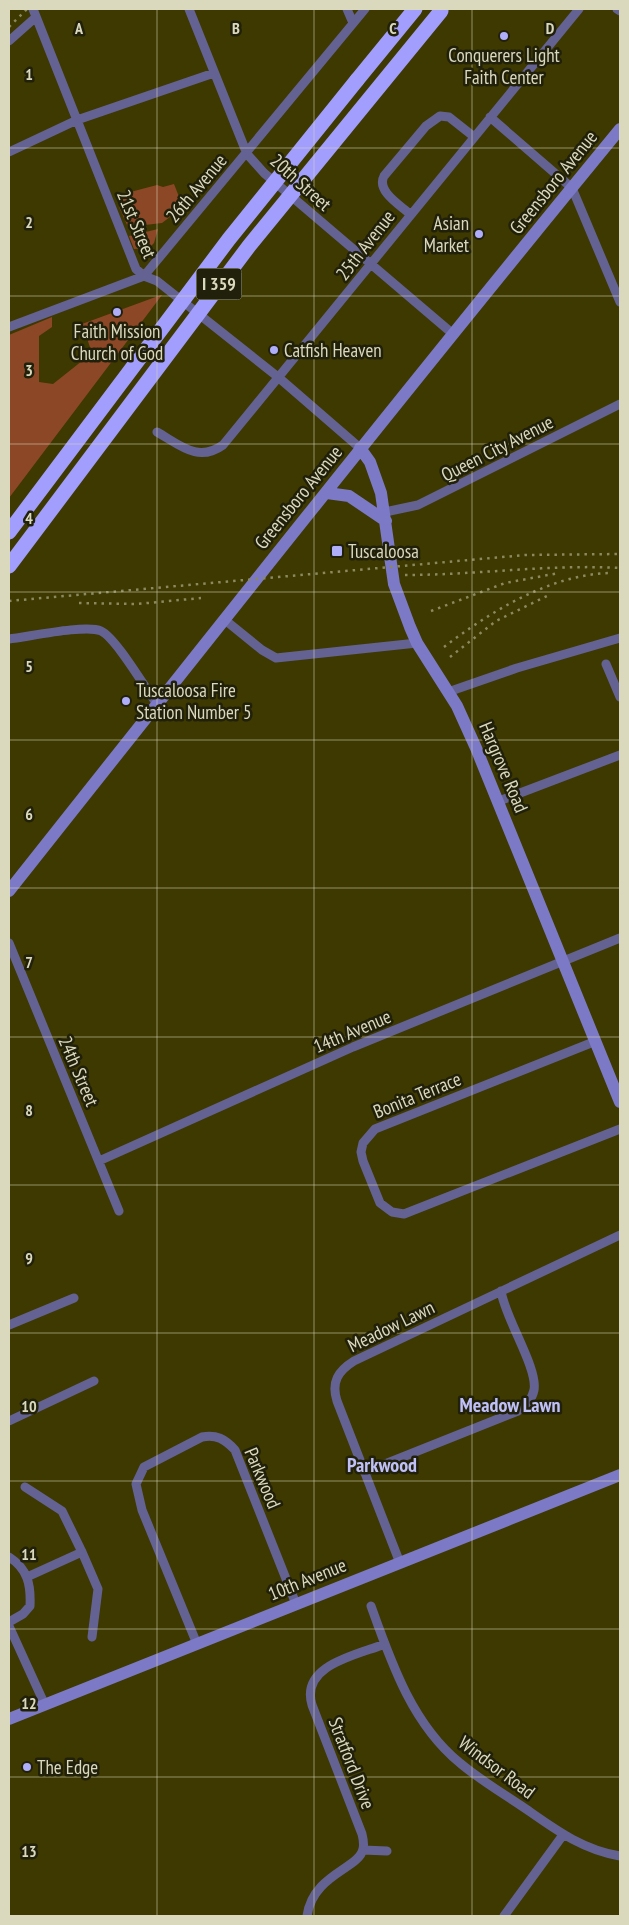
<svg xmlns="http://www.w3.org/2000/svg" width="629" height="1925" viewBox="0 0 629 1925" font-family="'PT Sans Narrow',sans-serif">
	<rect width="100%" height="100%" fill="#3e3900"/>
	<path fill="#8c4726" d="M174,184L183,207L162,223L128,227L119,207L122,203L119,195L157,185L163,187Z
		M158,229L154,243L149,248L134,249L129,236Z
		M161,295H162L9,498V335L52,317V327L39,336V382L53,384L92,353L82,324Z"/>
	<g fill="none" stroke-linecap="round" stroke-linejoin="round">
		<path stroke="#646293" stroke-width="9" d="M33,9L136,269L144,276L157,281L278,377L360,448
			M189,9L247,154L264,173L453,334
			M347,9L353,23
			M617,9L620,11
			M9,41L36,17
			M490,117L572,188L620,302
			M9,152L77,120L214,73
			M410,214C400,205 376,191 384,176L426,126L440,116L449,117L473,136
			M9,327L144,276L365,9
			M157,432C180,445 198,463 223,445L579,9
			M385,512L418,505L620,404
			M225,620L262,650L276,658L417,643
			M9,639C28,637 86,624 101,631C116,638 145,688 157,704
			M606,664L620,697
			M448,692L517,668L620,638
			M499,801L620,755
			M9,943L119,1211
			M596,1041L375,1129L363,1143L361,1152L363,1161L380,1203L392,1212L404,1214L620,1129
			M99,1161L353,1047L620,938
			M9,1325L74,1298
			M9,1421L94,1381
			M365,1472L518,1411C526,1405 532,1400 534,1390C538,1368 505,1318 501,1291
			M25,1487L62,1511L82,1552L98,1589L92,1637
			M9,1557C28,1569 31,1585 30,1606L23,1614L9,1622
			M400,1563L337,1401C331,1382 338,1371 354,1361L620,1235
			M27,1577L82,1552
			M371,1606C391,1662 412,1724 460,1763C480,1780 504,1794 526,1809C556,1830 583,1850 620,1856
			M9,1626L45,1705
			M197,1644L142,1510L136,1484L144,1467L202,1437C216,1434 225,1439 235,1450L296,1604
			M363,1850L387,1851
			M307,1916C313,1874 359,1869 363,1849C364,1845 363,1838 362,1834L312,1705C300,1665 357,1655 385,1644
			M504,1916L563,1835"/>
		<path stroke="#7c79c6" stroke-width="12" d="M360,448L370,462L381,493L394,584L410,627L417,643L457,706L476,748L620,1102
			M327,493L349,496L386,521
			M9,891C211,636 413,381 620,129
			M9,1719L620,1475"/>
		<path stroke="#a29efd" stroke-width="15" d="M357,80L415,9"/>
		<path stroke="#8c895f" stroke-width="2.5" stroke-dasharray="2.5 5" stroke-linecap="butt" d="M9,27L27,9
			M405,575C477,575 548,564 620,568
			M9,601L525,555L620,554
			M79,603L137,604L201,598
			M431,611L505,583L559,573
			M444,647C490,612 549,575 609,573
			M450,657L496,621L549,595"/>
		<path stroke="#a29efd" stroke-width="15" d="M9,532L229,239L357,80
			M9,566L249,246L441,11"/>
	</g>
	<path fill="none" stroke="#dad8bd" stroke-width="1" stroke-opacity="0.55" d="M157,9V1916M314,9V1916M472,9V1916M9,148H620M9,296H620M9,444H620M9,592H620M9,740H620M9,888H620M9,1037H620M9,1185H620M9,1333H620M9,1481H620M9,1629H620M9,1777H620"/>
	<g fill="#afaefa" stroke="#21200a" stroke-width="2">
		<circle cx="504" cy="36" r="5"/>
		<circle cx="479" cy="234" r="5"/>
		<circle cx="117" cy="312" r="5"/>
		<circle cx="274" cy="350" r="5"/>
		<rect x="331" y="545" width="12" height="12" rx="2.5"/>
		<circle cx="126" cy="701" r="5"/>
		<circle cx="27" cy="1767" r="5"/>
	</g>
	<g text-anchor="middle" stroke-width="5" stroke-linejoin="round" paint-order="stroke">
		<rect fill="#21200a" stroke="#a2a187" stroke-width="1" x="196.5" y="268.5" width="45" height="31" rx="4"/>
		<g font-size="18" font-weight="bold" fill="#dad8bd">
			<text x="219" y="290">I 359</text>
		</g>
		<g font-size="19" fill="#dad8bd" stroke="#21200a" text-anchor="start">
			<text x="504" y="62" text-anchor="middle">Conquerers Light<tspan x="504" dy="22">Faith Center</tspan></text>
			<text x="469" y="230" text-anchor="end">Asian<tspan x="469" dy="22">Market</tspan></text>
			<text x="117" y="338" text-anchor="middle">Faith Mission<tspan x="117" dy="22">Church of God</tspan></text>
			<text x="284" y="357">Catfish Heaven</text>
			<text x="348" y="558">Tuscaloosa</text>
			<text x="136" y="697">Tuscaloosa Fire<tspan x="136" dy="22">Station Number 5</tspan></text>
			<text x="37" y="1774">The Edge</text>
		</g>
		<g font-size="19" fill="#dad8bd" stroke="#21200a">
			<text transform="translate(301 182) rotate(42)" y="7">20th Street</text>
			<text transform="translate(553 182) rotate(-51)" y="7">Greensboro Avenue</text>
			<text transform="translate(196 188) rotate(-50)" y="7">26th Avenue</text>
			<text transform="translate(137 224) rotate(67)" y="7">21st Street</text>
			<text transform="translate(365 245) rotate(-52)" y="7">25th Avenue</text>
			<text transform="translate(497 448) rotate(-27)" y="7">Queen City Avenue</text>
			<text transform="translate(298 497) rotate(-51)" y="7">Greensboro Avenue</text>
			<text transform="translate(504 767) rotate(67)" y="7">Hargrove Road</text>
			<text transform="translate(352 1031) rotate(-23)" y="7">14th Avenue</text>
			<text transform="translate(79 1071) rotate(67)" y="7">24th Street</text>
			<text transform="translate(417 1095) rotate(-22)" y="7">Bonita Terrace</text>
			<text transform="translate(391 1326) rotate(-26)" y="7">Meadow Lawn</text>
			<text transform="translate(263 1478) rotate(67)" y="7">Parkwood</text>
			<text transform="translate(307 1579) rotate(-22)" y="7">10th Avenue</text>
			<text transform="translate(352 1763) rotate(69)" y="7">Stratford Drive</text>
			<text transform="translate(497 1767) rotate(37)" y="7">Windsor Road</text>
		</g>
		<g font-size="20" font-weight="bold" fill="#c0c0f9" stroke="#21200a">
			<text x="510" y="1412">Meadow Lawn</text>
			<text x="382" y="1472">Parkwood</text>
		</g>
	</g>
	<g font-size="16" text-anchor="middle" font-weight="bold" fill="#dad8bd" stroke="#21200a" stroke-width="5" stroke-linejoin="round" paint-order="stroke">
		<text x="79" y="34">A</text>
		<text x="236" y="34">B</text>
		<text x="393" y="34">C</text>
		<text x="550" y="34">D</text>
		<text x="29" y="80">1</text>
		<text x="29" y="228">2</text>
		<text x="29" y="376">3</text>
		<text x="29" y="524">4</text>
		<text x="29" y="672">5</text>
		<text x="29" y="820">6</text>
		<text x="29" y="968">7</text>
		<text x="29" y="1116">8</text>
		<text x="29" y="1264">9</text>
		<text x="29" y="1412">10</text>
		<text x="29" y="1560">11</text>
		<text x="29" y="1709">12</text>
		<text x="29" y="1857">13</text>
	</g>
	<rect width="629" height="1925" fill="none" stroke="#dad8bd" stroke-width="20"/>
</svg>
